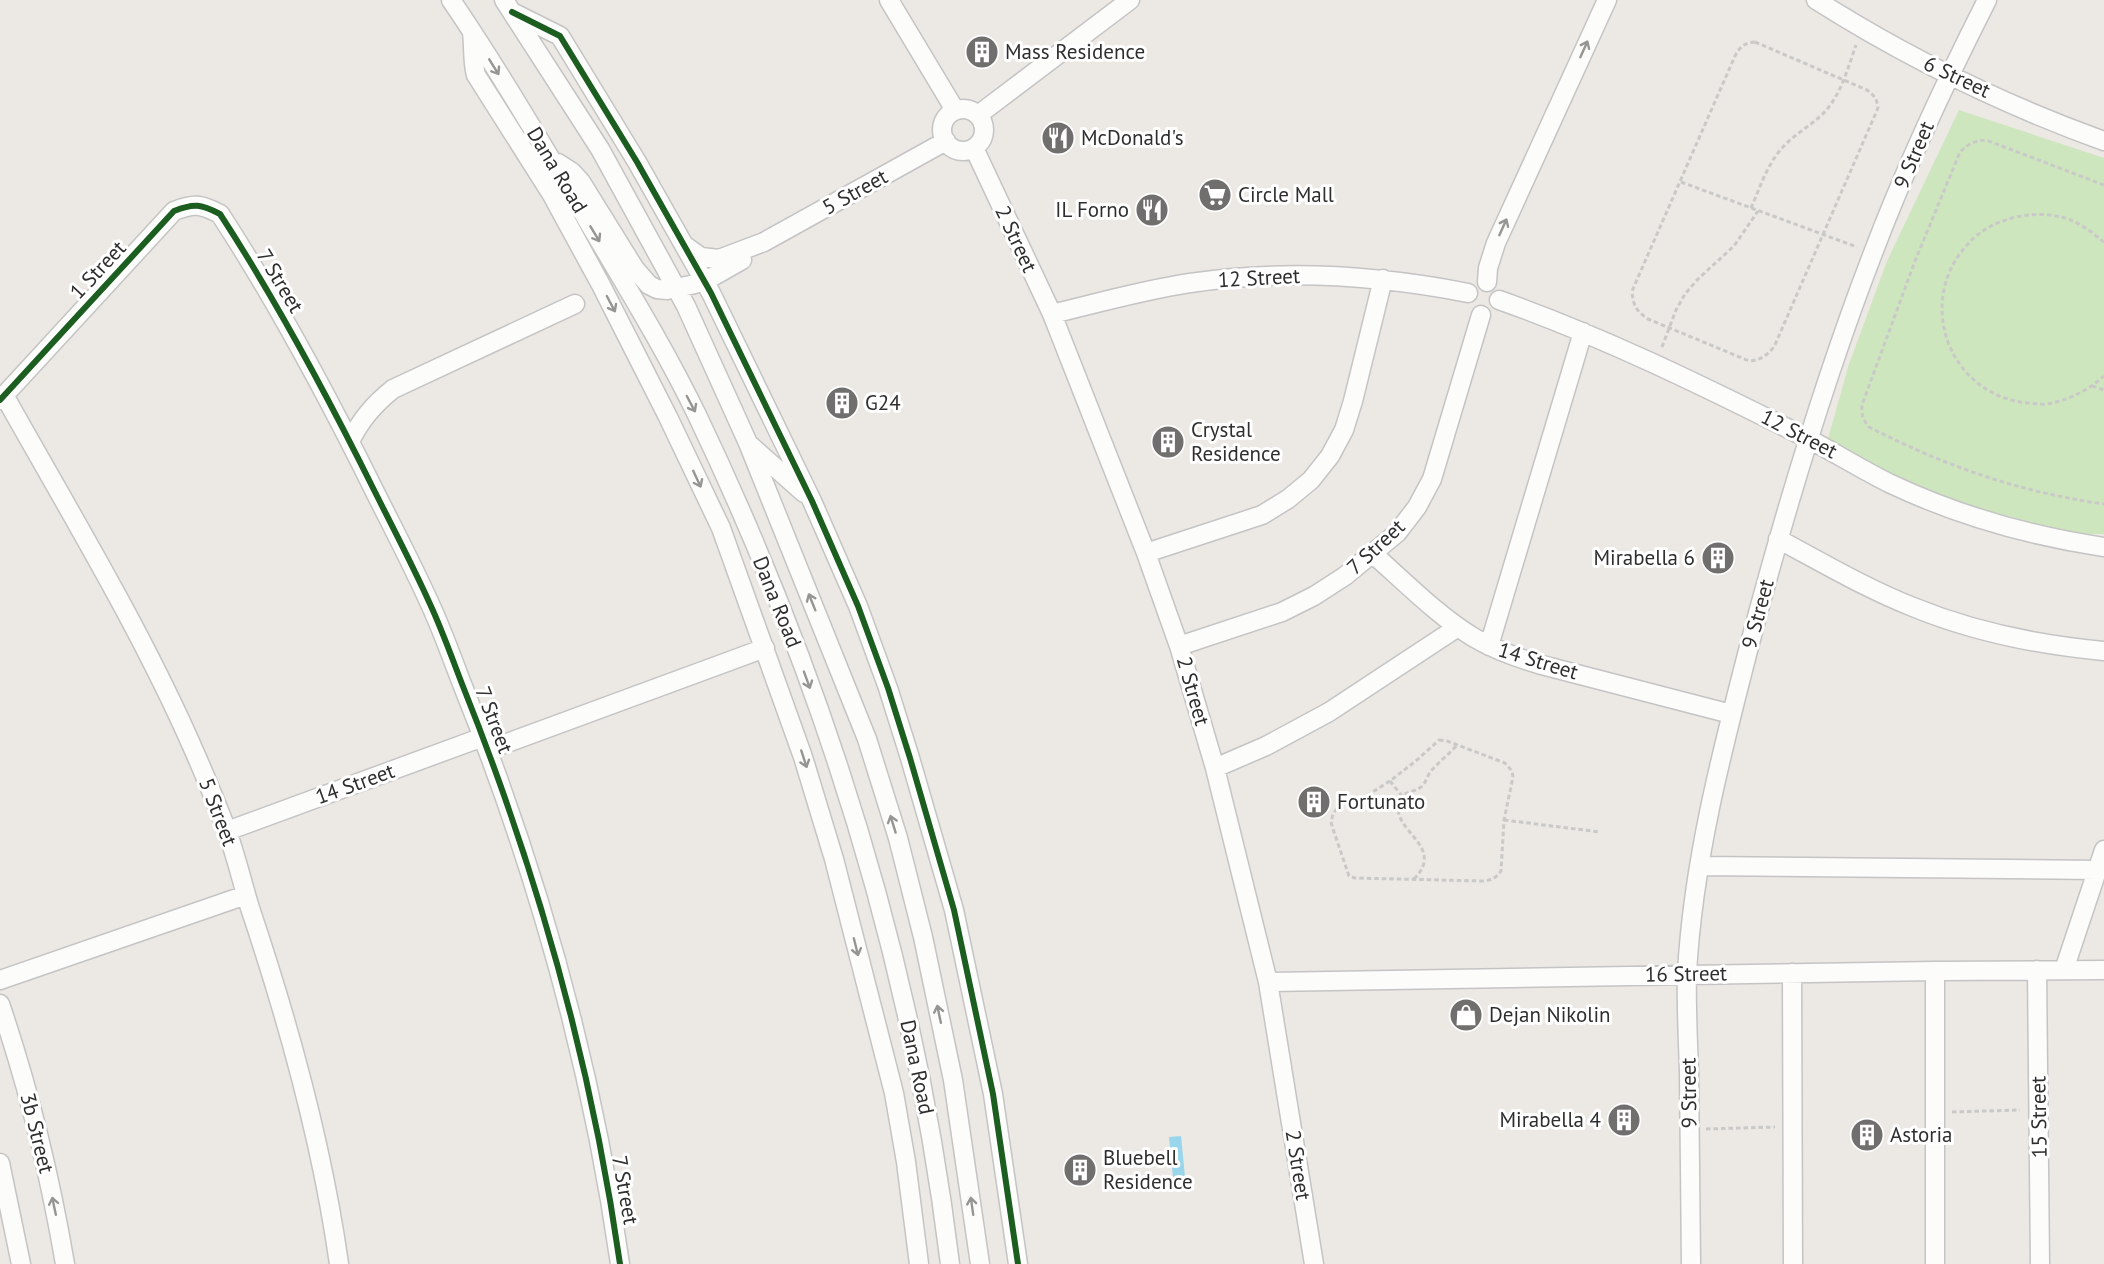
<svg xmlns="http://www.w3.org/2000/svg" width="2104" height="1264" viewBox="0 0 2104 1264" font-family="'PT Sans',sans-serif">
	<rect width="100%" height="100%" fill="#ece8e4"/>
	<path fill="#cee6be" d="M1959,110L2104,158V534H2078L1969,506L1825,449L1849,364L1887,261Z"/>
	<path fill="#99d6ec" d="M1181,1136L1185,1177L1173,1178L1169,1137Z"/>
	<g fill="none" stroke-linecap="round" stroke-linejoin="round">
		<defs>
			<path id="minor" d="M451,0C500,72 544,148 589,223C626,286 665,349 697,415C825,683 914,969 950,1264
				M504,0L600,149L686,306L748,443L867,739L898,838L923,937L953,1080L980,1264
				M889,0L955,110
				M1816,0C1906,57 2004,105 2104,141
				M512,12L560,36L637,162L711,293L812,501L858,606L888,688L910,758L954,910L993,1094L1018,1264
				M472,33C474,47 472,61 476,75L552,195L601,285L668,417L721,528L803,757L834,859L894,1093L906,1162L919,1264
				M942 130a21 21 0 1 1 42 0a21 21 0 1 1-42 0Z
				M978,115L1130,0
				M974,148L1052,314L1146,553L1179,646L1215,768L1268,982L1314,1264
				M558,163L572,172L581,182L635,269L649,285L657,289L667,290L695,284L705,281L742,260
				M687,247L701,257L719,259L764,242L946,141
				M1487,282L1488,268L1496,243L1607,0
				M1499,300C1601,336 1699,384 1795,432C1828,448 1858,468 1891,484C1959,516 2030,536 2104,547
				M1052,314C1098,303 1143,290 1190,283C1283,269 1376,275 1468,293
				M4,395C70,513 141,629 195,753C206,778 217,805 227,831C236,856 242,882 250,908C289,1024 322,1143 339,1264
				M0,400L174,211C194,203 201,204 220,214C278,303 328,397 375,492C394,530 413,566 430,604C443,632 453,661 464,689C538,874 592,1067 620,1264
				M350,441C361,420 373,405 393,389L575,304
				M751,446L804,493
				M1778,539C1823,563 1867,589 1913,607C1974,632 2039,645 2104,651
				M1146,553L1262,515L1288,499L1311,480L1330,456L1344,430L1353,401L1383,279
				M1373,554C1405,582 1437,615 1473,637C1493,649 1515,657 1538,664L1731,714
				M1179,646L1282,612L1314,596L1345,576L1397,533L1417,507L1432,479L1481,315
				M1489,646L1583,332
				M488,750L765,648
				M1215,768L1266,746L1329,712L1458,627
				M227,831L483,737
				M1700,866L2097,870
				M2037,970L2040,1264
				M2064,970L2104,850
				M1935,971V1264
				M1792,973L1793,1264
				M0,980L246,895
				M1268,982L1935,971L2104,970
				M0,1004C29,1089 50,1176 65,1264
				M0,1163L21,1264
				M1691,1264C1690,1200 1690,1136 1689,1072C1688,1040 1686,1006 1687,973C1693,861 1722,751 1750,643C1785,511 1824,380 1873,253C1906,166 1945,83 1987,0"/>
		</defs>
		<use href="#minor" stroke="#c5c4c5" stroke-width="21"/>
		<path stroke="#c9c9c8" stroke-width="3" stroke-dasharray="4.5 3" stroke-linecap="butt" d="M1755,42L1867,90C1874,95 1877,99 1878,108L1774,347C1766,356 1761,360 1749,361L1648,319C1636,311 1633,305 1632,291L1735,56C1740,46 1745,43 1755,42Z
			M1681,182L1857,247
			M2104,185L1986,140C1974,141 1968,144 1960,152L1915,261L1862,405C1861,414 1863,420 1869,427C1945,466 2019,492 2104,504
			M1751,208C1760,188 1767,164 1783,147C1797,131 1818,123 1831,104C1843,87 1849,65 1856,45
			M2104,242C2097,237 2090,230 2082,226C2059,211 2027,212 2003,221C1982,228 1967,242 1955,261C1944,280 1940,301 1943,322C1949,366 1985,400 2029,403C2035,403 2042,405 2047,404C2069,400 2087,391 2104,376
			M1662,347L1676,310L1685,294L1698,279L1734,246L1758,211
			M2092,386L2104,390
			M1439,740L1447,741L1505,763L1512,771L1513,777L1504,820L1501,871C1496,878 1492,880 1483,881L1355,878L1349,876L1333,829L1331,822L1333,814L1338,807L1371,793L1390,781L1417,760Z
			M1390,781L1402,796
			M1504,820L1600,832
			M1414,879C1447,846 1390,831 1399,802C1402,791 1413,793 1421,787C1426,783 1427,776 1431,771C1439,762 1449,754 1457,745
			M1952,1112L2020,1110
			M1706,1129L1775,1127"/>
		<use href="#minor" stroke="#fcfcfb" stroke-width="18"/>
		<defs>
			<path id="cycleway" d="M512,12L560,36L637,162L711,293L812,501L858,606L888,688L910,758L954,910L993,1094L1018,1264
				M0,400L174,211C194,203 201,204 220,214C278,303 328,397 375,492C394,530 413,566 430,604C443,632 453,661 464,689C538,874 592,1067 620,1264"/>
		</defs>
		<use href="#cycleway" stroke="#fff" stroke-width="10"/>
		<use href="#cycleway" stroke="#1b5e20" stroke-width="6"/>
	</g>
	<defs><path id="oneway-shaft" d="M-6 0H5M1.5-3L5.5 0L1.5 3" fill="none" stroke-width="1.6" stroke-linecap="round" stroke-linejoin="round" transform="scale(1.5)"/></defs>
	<g stroke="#959594">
		<use href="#oneway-shaft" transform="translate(1584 49) rotate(-66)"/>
		<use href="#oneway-shaft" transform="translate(494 67) rotate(58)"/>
		<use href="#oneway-shaft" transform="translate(1503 227) rotate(-66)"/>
		<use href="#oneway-shaft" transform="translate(595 234) rotate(59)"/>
		<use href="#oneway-shaft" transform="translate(611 304) rotate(62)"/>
		<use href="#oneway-shaft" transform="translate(691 404) rotate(62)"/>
		<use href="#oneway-shaft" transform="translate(697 479) rotate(65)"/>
		<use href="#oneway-shaft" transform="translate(812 602) rotate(-112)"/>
		<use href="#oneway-shaft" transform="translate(807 680) rotate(70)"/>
		<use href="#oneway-shaft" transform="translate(804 759) rotate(72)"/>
		<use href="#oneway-shaft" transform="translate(893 824) rotate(-107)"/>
		<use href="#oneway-shaft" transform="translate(856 947) rotate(76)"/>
		<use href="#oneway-shaft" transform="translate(939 1014) rotate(-102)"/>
		<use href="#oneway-shaft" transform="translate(54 1206) rotate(-102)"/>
		<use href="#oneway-shaft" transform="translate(972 1206) rotate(-98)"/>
	</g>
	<defs>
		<symbol id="building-disc" viewBox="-11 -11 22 22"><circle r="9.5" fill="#706f6e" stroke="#fff"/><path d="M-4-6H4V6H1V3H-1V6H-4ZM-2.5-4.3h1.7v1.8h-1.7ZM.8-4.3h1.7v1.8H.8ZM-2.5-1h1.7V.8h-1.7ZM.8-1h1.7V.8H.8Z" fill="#fff"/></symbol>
		<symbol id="restaurant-disc" viewBox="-11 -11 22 22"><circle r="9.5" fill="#706f6e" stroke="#fff"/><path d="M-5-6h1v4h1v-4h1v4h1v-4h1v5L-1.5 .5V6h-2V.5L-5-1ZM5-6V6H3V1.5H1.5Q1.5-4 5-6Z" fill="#fff"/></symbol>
		<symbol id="supermarket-disc" viewBox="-11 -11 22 22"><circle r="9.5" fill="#706f6e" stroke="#fff"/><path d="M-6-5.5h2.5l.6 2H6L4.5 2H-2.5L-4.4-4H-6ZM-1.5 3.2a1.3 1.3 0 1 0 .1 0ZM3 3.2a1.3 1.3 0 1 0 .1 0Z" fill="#fff"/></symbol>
		<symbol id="shop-disc" viewBox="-11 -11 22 22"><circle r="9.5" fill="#706f6e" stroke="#fff"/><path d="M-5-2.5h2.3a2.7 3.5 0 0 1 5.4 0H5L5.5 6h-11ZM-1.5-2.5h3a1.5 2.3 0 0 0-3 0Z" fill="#fff"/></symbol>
	</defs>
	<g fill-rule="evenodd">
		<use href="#building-disc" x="963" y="33" width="38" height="38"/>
		<use href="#restaurant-disc" x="1039" y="119" width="38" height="38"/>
		<use href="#supermarket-disc" x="1196" y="176" width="38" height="38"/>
		<use href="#restaurant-disc" x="1133" y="191" width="38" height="38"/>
		<use href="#building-disc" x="823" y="384" width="38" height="38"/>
		<use href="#building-disc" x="1149" y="423" width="38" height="38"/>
		<use href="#building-disc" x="1699" y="539" width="38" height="38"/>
		<use href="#building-disc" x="1295" y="783" width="38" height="38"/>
		<use href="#shop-disc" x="1447" y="996" width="38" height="38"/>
		<use href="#building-disc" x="1605" y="1101" width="38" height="38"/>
		<use href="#building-disc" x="1848" y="1116" width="38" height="38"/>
		<use href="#building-disc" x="1061" y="1151" width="38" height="38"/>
	</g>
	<g text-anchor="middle" stroke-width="6" stroke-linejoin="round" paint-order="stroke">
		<g font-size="21" fill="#2e2e2e" stroke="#fff" text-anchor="start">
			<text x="1005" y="59">Mass Residence</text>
			<text x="1081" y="145">McDonald's</text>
			<text x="1238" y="202">Circle Mall</text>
			<text x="1129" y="217" text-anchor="end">IL Forno</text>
			<text x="865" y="410">G24</text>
			<text x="1191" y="437">Crystal<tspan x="1191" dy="24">Residence</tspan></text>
			<text x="1695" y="565" text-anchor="end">Mirabella 6</text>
			<text x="1337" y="809">Fortunato</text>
			<text x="1489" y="1022">Dejan Nikolin</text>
			<text x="1601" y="1127" text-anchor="end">Mirabella 4</text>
			<text x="1890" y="1142">Astoria</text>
			<text x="1103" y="1165">Bluebell<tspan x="1103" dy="24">Residence</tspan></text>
		</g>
		<g font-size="21" fill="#2e2e2e" stroke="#fff">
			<text transform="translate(1957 77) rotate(25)" y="7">6 Street</text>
			<text transform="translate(1914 155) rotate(-67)" y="7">9 Street</text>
			<text transform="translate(557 170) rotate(59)" y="7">Dana Road</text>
			<text transform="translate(855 192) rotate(-29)" y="7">5 Street</text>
			<text transform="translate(1016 239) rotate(65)" y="7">2 Street</text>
			<text transform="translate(98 270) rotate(-47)" y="7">1 Street</text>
			<text transform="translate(1259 278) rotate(-3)" y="7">12 Street</text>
			<text transform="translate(280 281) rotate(59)" y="7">7 Street</text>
			<text transform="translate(1799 434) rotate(27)" y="7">12 Street</text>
			<text transform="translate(1376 547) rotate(-43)" y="7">7 Street</text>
			<text transform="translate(777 602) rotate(68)" y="7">Dana Road</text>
			<text transform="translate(1758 614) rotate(-75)" y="7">9 Street</text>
			<text transform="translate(1538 661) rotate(17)" y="7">14 Street</text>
			<text transform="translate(1193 691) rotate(74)" y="7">2 Street</text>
			<text transform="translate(494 720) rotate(69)" y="7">7 Street</text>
			<text transform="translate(355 784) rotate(-20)" y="7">14 Street</text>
			<text transform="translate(218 812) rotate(69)" y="7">5 Street</text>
			<text transform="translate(1686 974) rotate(-1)" y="7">16 Street</text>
			<text transform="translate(917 1067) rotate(78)" y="7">Dana Road</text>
			<text transform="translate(1689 1093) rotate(-91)" y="7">9 Street</text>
			<text transform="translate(2039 1117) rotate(-91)" y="7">15 Street</text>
			<text transform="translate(37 1133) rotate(76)" y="7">3b Street</text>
			<text transform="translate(1298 1165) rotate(81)" y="7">2 Street</text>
			<text transform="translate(625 1190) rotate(80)" y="7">7 Street</text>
		</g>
	</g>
</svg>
